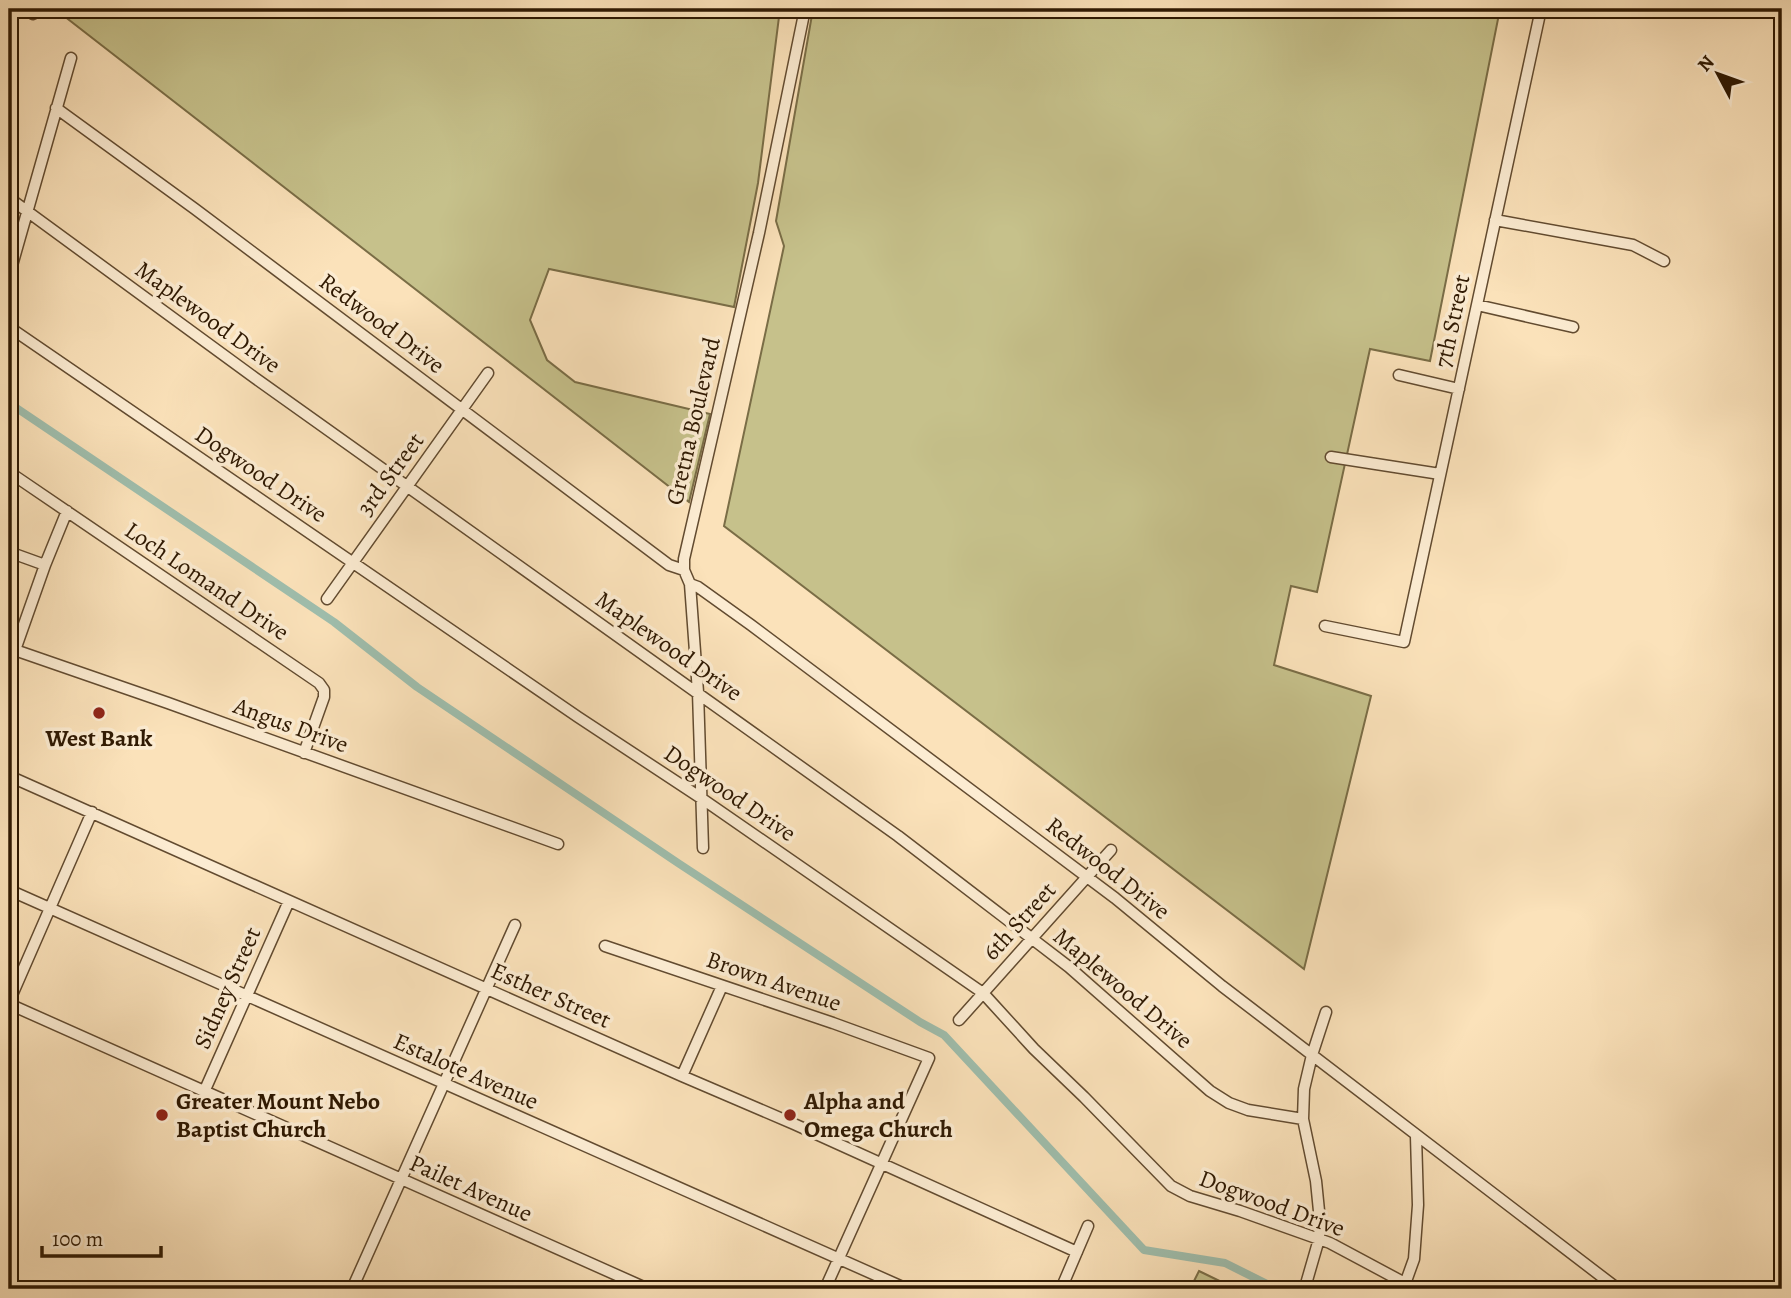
<svg xmlns="http://www.w3.org/2000/svg" width="1791" height="1298" viewBox="0 0 1791 1298" font-family="Alegreya,serif">
	<rect width="100%" height="100%" fill="#fbe2ba"/>
	<filter id="stains"><feTurbulence type="fractalNoise" baseFrequency=".00286" numOctaves="4"/><feColorMatrix values="0 0 0 0 .2 0 0 0 0 .09 0 0 0 0 .02 0 0 0 .5 -.17"/></filter>
	<radialGradient id="worn" r=".72"><stop offset=".6" stop-color="#630" stop-opacity="0"/><stop offset="1" stop-color="#630" stop-opacity=".3"/></radialGradient>
	<path fill="#c6c18b" stroke="#7a6d46" stroke-width="2" d="M55,9H780L758,183L734,307L549,269L530,320L547,360L575,382L710,414L689,502Z
		M813,9H1500L1430,361L1370,349L1317,592L1291,586L1274,665L1371,696L1304,969L724,526L784,246L776,221Z
		M1199,1271L1236,1289H1190Z"/>
	<g fill="none" stroke-linecap="round" stroke-linejoin="round">
		<path stroke="#9fbead" stroke-width="8" d="M9,403L334,622L417,687L678,863L920,1022L944,1035L1144,1250L1225,1263L1277,1289"/>
		<defs>
			<path id="minor" d="M25,9L33,14
				M56,108L195,209L669,565L684,570
				M9,198L255,378L898,836L1069,967L1210,1091L1229,1103L1248,1110L1303,1119
				M1495,220L1633,245L1664,261
				M9,276L71,58
				M1477,305L1573,327
				M9,327L578,717L701,798L983,993L1034,1049L1084,1097L1171,1186L1190,1196L1240,1211L1330,1243L1416,1289
				M1399,375L1459,389
				M1331,457L1440,474
				M9,472L319,683L324,690V697L304,753
				M9,552L45,565
				M690,584L698,587L751,625L1115,898L1222,986L1618,1289
				M327,599L488,373
				M1325,626L1404,642L1541,9
				M9,648L168,703L558,844
				M15,650L45,565L67,511
				M9,776L682,1076L794,1124L1077,1252
				M703,848L698,692L690,584L684,570V559L759,233L805,9
				M9,890L907,1289
				M605,946L833,1023L929,1058L825,1289
				M9,1002L92,812
				M9,1004L648,1289
				M959,1020L1111,850
				M682,1076L722,986
				M204,1092L289,901
				M1306,1284L1319,1239L1320,1221L1316,1181L1303,1119L1304,1089L1312,1055L1326,1012
				M1405,1284L1414,1259L1418,1205L1416,1136
				M352,1289L515,925
				M1061,1289L1088,1226"/>
		</defs>
		<use href="#minor" stroke="#624b30" stroke-width="13"/>
		<use href="#minor" stroke="#fcecd2" stroke-width="10"/>
	</g>
	<g fill="#8f2418" stroke="#fcecd2" stroke-width="2.5">
		<circle cx="99" cy="713" r="7"/>
		<circle cx="162" cy="1115" r="7"/>
		<circle cx="790" cy="1115" r="7"/>
	</g>
	<g text-anchor="middle" stroke-width="7" stroke-linejoin="round" paint-order="stroke">
		<g font-size="24" fill="#2f1902" stroke="#fcecd2">
			<text transform="translate(208 317) rotate(36)" y="8">Maplewood Drive</text>
			<text transform="translate(1452 321) rotate(-78)" y="8">7th Street</text>
			<text transform="translate(382 323) rotate(37)" y="8">Redwood Drive</text>
			<text transform="translate(693 421) rotate(-77)" y="8">Gretna Boulevard</text>
			<text transform="translate(261 474) rotate(34)" y="8">Dogwood Drive</text>
			<text transform="translate(390 474) rotate(-54)" y="8">3rd Street</text>
			<text transform="translate(207 581) rotate(34)" y="8">Loch Lomand Drive</text>
			<text transform="translate(669 646) rotate(35)" y="8">Maplewood Drive</text>
			<text transform="translate(291 725) rotate(20)" y="8">Angus Drive</text>
			<text transform="translate(730 793) rotate(34)" y="8">Dogwood Drive</text>
			<text transform="translate(1108 868) rotate(38)" y="8">Redwood Drive</text>
			<text transform="translate(1019 921) rotate(-48)" y="8">6th Street</text>
			<text transform="translate(774 981) rotate(19)" y="8">Brown Avenue</text>
			<text transform="translate(227 988) rotate(-66)" y="8">Sidney Street</text>
			<text transform="translate(1123 988) rotate(40)" y="8">Maplewood Drive</text>
			<text transform="translate(551 995) rotate(24)" y="8">Esther Street</text>
			<text transform="translate(466 1071) rotate(24)" y="8">Estalote Avenue</text>
			<text transform="translate(471 1188) rotate(24)" y="8">Pailet Avenue</text>
			<text transform="translate(1272 1203) rotate(20)" y="8">Dogwood Drive</text>
		</g>
		<g font-size="24" font-weight="bold" fill="#2f1902" stroke="#fcecd2" text-anchor="start">
			<text x="99" y="746" text-anchor="middle">West Bank</text>
			<text x="176" y="1109">Greater Mount Nebo<tspan x="176" dy="28">Baptist Church</tspan></text>
			<text x="804" y="1109">Alpha and<tspan x="804" dy="28">Omega Church</tspan></text>
		</g>
	</g>
	<rect width="1791" height="1298" fill="none" stroke="#fbe2ba" stroke-width="35"/>
	<rect x="10" y="10" width="1770" height="1277" fill="none" stroke="#2f1902" stroke-width="3.5"/>
	<rect x="18" y="18" width="1756" height="1263" fill="none" stroke="#2f1902" stroke-width="2"/>
	<g transform="translate(1718 74) rotate(311)" stroke="#fcecd2" stroke-width="5" paint-order="stroke">
	<path d="M0-5L12 26L0 18L-12 26Z" fill="#2f1902"/>
	<text y="-10" font-size="19" font-weight="bold" text-anchor="middle" fill="#2f1902">N</text>
	</g>
	<path d="M42 1246v10h119v-10" fill="none" stroke="#2f1902" stroke-width="3.5"/>
	<text x="52" y="1246" font-size="21" fill="#2f1902" stroke="#fcecd2" stroke-width="5" paint-order="stroke">100 m</text>
	<rect width="100%" height="100%" filter="url(#stains)"/>
	<rect width="100%" height="100%" fill="url(#worn)"/>
</svg>
